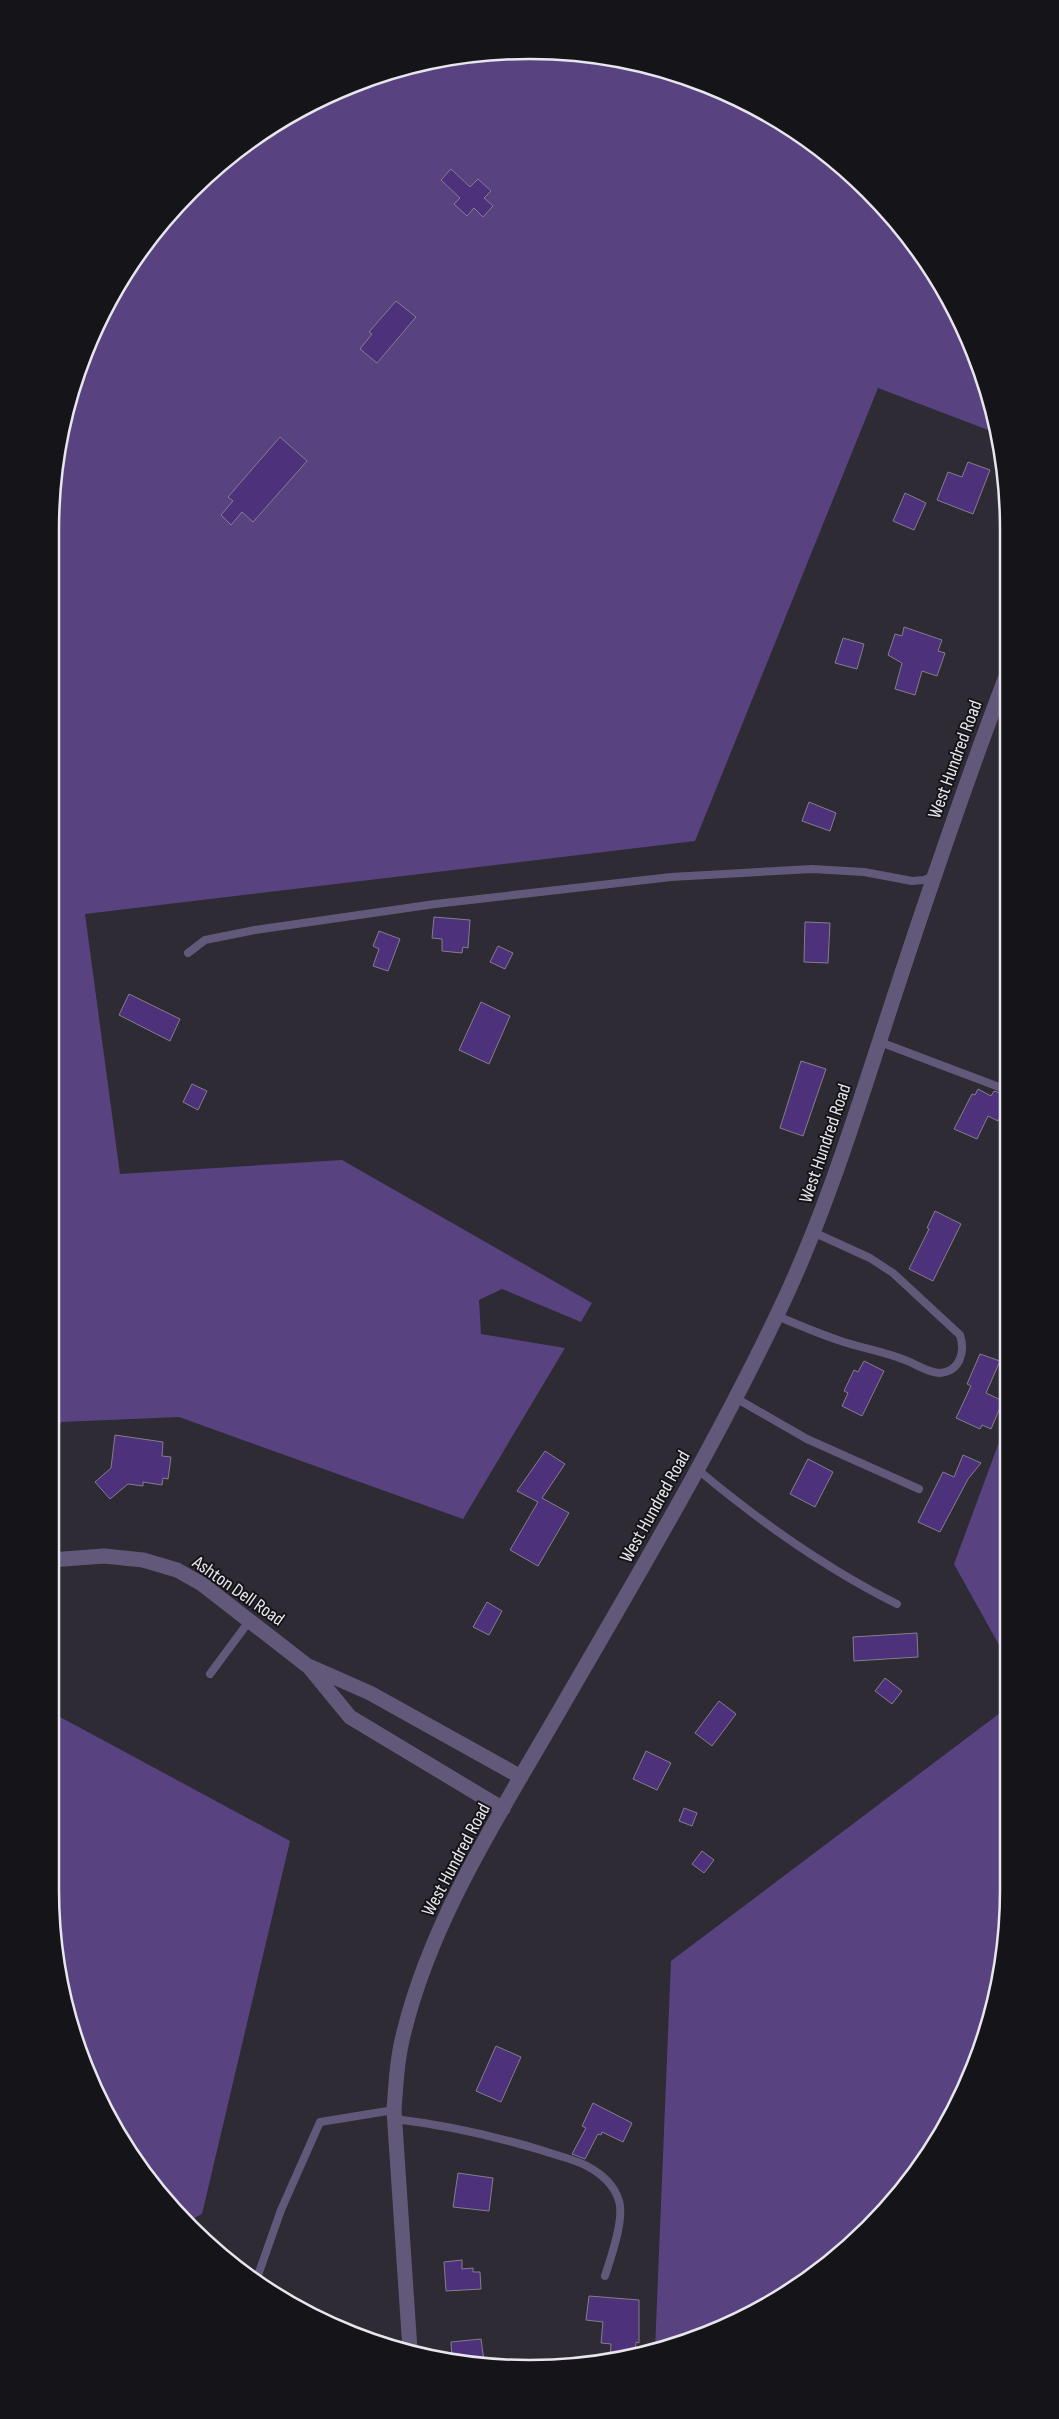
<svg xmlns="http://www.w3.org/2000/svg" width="1059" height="2419" viewBox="0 0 1059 2419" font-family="'Sofia Sans Condensed',sans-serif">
	<rect width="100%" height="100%" fill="#2e2b35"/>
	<path fill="#584380" d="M498,51L592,54L684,76L796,131L910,237L972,346L996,433L878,388L695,841L85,914L120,1174L342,1160L592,1303L581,1322L502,1289L479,1300L481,1334L565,1348L463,1519L179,1417L61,1422L50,1461V529L76,375L114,290L169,213L238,149L318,99L406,66Z
		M1008,1418V1661L954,1564Z
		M1008,1707L1009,1890L983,2044L945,2129L890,2205L769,2305L683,2344L655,2350L671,1961Z
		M60,1717L290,1841L202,2214L188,2221L169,2205L114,2129L76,2044L50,1889V1721Z"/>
	<path fill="#4d317a" stroke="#827f8c" d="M451,169L470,187L478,179L491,191L484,198L493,206L483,217L474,208L467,216L454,204L460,198L441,180Z
		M396,301L416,317L377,363L360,349L372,334L369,332Z
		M280,437L307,461L253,522L242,512L231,525L221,515L233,501L228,497Z
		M968,462L990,470L973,514L937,500L948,472L962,477Z
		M905,493L926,503L914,530L893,521Z
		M904,627L942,640L938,651L945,653L937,676L922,671L915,695L895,689L902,663L888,655L895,634L902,636Z
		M843,638L864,644L857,669L835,663Z
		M809,802L836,813L830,831L802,821Z
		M434,917L470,920L468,948L463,947L462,953L442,951V939L432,938Z
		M805,922L830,923L828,963L804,962Z
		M379,931L400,939L388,971L373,966L379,949L373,946Z
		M498,946L513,953L505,969L490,962Z
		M129,994L180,1019L170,1041L119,1015Z
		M481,1002L510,1016L489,1064L459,1050Z
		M801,1061L826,1069L803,1136L780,1128Z
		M192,1084L207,1091L198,1110L183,1102Z
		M978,1089L991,1096L994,1091L1007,1095V1103L998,1121L988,1116L977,1139L954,1129L972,1094L975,1095Z
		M935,1211L961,1224L933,1281L909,1269L929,1229L927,1228Z
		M980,1354L1000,1361L986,1393L1003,1401L991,1429L982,1425L980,1429L956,1418L971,1386L967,1384Z
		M864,1361L884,1371L862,1416L842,1406L848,1393L844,1391L854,1370L858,1372Z
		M115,1435L163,1442L162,1456L171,1457L168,1479L163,1478L162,1485L143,1482V1486L128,1484L110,1499L95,1482L111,1468Z
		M545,1451L565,1464L542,1498L569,1513L538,1566L510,1550L538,1502L517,1491Z
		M963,1455L981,1463L968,1479L940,1532L918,1522L943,1472L954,1477Z
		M808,1459L833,1472L815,1507L790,1494Z
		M487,1602L502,1611L489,1635L473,1627Z
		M917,1633L918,1657L854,1661L853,1637Z
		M885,1678L902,1691L892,1704L875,1691Z
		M719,1701L736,1714L712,1746L695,1733Z
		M646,1751L671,1763L657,1790L633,1779Z
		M684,1808L697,1813L692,1826L679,1821Z
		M702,1851L714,1860L704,1873L692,1864Z
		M496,2046L521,2057L501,2102L476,2091Z
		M593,2103L632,2123L623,2142L602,2132L601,2135L598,2134L585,2159L572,2154L586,2128L582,2126Z
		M458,2173L493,2178L489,2211L453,2207Z
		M462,2260V2269L473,2268V2272H480L481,2289L446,2291L444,2262Z
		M589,2296L639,2300V2343L636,2342L635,2355L610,2361L611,2344L601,2343L603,2322L586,2320Z
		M481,2339L484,2361L452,2360L451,2342Z"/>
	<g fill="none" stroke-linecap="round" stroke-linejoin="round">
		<path stroke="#62597a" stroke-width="8" d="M188,953L205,940L255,930L435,904L671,877L812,869L864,872L912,881L924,880L934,876
			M880,1042L1007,1090
			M777,1316C797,1324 817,1333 838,1340C860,1348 883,1351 905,1360C916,1364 928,1373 940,1373C961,1371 965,1351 960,1335L893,1273L870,1258L813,1232
			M734,1397L807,1439L919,1489
			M697,1469C759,1521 825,1568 897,1604
			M210,1674L250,1620
			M395,2119C445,2125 495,2136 544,2151C558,2156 574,2159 587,2166C600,2173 613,2184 618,2198C626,2216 611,2257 605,2276
			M257,2278L281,2210L320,2122L394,2110"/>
		<path stroke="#62597a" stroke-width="15" d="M50,1560L104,1556L143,1560L177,1570L202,1584L309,1667L350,1717L503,1809
			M311,1667L370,1693L521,1777
			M410,2350L394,2110C396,2084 397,2058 404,2032C433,1914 505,1806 565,1701C638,1575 714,1447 777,1315C825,1216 857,1110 891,1006C927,896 964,787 1005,679"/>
	</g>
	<g text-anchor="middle" stroke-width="4" stroke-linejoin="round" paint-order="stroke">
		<g font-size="19" fill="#e7e6ed" stroke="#151419">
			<text transform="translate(954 759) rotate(-70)" y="7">West Hundred Road</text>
			<text transform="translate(824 1143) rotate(-71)" y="7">West Hundred Road</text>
			<text transform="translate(654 1506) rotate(-61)" y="7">West Hundred Road</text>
			<text transform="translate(239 1590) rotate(35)" y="7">Ashton Dell Road</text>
			<text transform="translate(455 1859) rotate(-62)" y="7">West Hundred Road</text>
		</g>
	</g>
	<path d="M0 0H1059V2419H0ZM529 59H530A470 470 0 0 1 1000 529V1890A470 470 0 0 1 530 2360H529A470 470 0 0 1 59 1890V529A470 470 0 0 1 529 59Z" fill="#151419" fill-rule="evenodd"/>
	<path fill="none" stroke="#e7e6ed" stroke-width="2.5" d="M529 59H530A470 470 0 0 1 1000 529V1890A470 470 0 0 1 530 2360H529A470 470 0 0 1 59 1890V529A470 470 0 0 1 529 59Z"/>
</svg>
